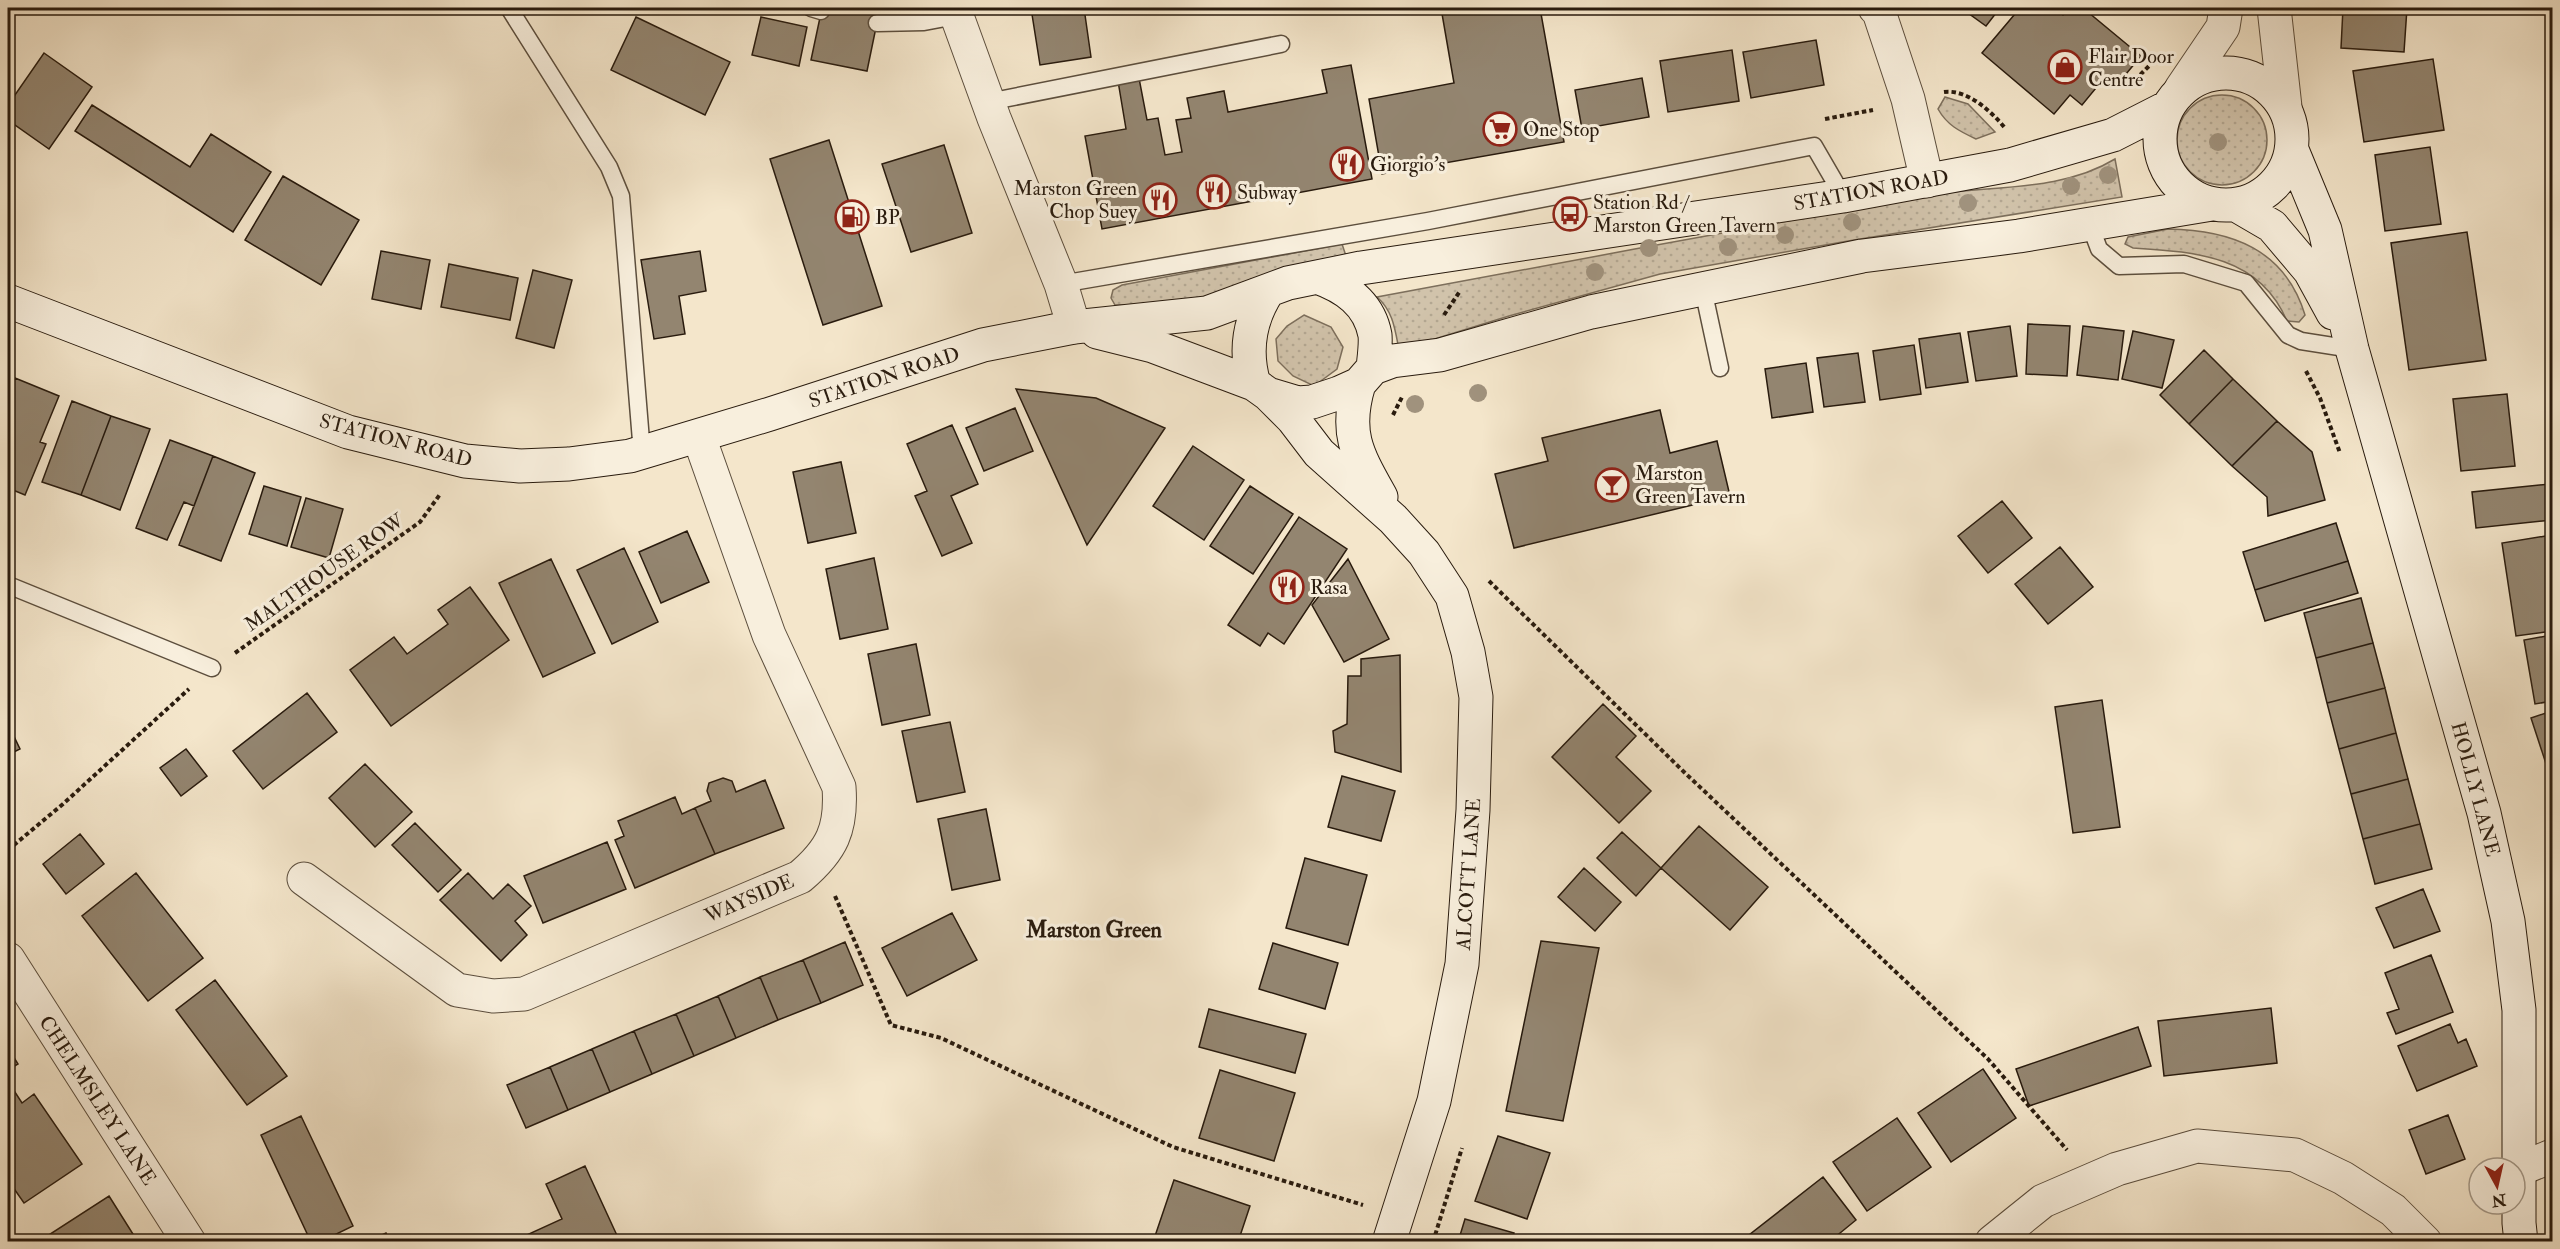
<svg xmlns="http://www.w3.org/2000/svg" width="2560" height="1249" viewBox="0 0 2560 1249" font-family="'IM FELL Double Pica',serif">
	<defs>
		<pattern id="grass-dots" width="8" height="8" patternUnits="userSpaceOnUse" patternTransform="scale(1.5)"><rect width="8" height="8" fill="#d1c3ab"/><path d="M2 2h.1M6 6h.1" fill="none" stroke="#b3a792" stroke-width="1.8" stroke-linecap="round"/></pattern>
	</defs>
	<rect width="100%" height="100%" fill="#f4e6cb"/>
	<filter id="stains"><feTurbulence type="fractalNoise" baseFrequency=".00333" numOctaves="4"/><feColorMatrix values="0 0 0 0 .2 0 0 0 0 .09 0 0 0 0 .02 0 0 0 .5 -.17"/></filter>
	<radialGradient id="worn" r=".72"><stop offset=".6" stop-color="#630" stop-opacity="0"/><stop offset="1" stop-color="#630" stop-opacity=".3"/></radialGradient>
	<path fill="url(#grass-dots)" stroke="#7d6f5c" stroke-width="1.5" d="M2177 140a45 45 0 1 1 90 0a45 45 0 1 1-90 0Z
		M1945,97L1968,104L1995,132L1976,139C1959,131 1947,125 1938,109Z
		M2115,159L2122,197L1854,240L1660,274L1509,316L1399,350C1395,329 1393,311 1377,297C1561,263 1746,228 1930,195C1992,185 2061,192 2115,159Z
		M2168,229C2231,230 2285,249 2305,315L2299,322L2287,321C2259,255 2195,252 2133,248L2125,244L2128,237Z
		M1342,244L1347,259L1226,297L1152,305H1115L1111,298L1113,290L1122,285Z
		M1304,315L1331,327L1343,347L1337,369L1314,386L1293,376L1278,361L1276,339L1287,326Z"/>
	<path fill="#938570" stroke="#291b0e" stroke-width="1.5" d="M822,8H880L867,71L811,60Z
		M1031,8H1084L1091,57L1040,65Z
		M1441,8H1540L1564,142L1382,174L1369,99L1454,83Z
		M1961,8H2000L1986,26Z
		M2020,8H2054L2063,15L2069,8H2083L2141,56L2116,86L2105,77L2082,105L2070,95L2054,114L1982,53Z
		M2343,8H2407L2404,52L2341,48Z
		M636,17L730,62L705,115L611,70Z
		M761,17L807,27L799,66L752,55Z
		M1816,40L1824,85L1751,98L1743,52Z
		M1732,50L1739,101L1668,112L1660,61Z
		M44,53L92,87L49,149L8,120V105Z
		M2433,59L2444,130L2364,142L2353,71Z
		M1351,65L1372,179L1102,229L1085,136L1126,129L1118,81L1139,78L1147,120L1158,118L1165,155L1182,152L1176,120L1191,118L1187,98L1224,91L1228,112L1327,93L1322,70Z
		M2552,66V106H2550Z
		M1642,78L1649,117L1582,129L1575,90Z
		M92,105L190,167L211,134L271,172L233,232L75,131Z
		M829,140L882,306L823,325L770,159Z
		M944,145L972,233L911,252L882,164Z
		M2430,147L2441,224L2385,231L2375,155Z
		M283,176L359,220L321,285L245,240Z
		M2467,232L2486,360L2409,370L2391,243Z
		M381,251L430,260L421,309L372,299Z
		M700,251L706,291L679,296L685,334L654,339L641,260Z
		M449,264L518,278L510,320L441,307Z
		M533,270L572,280L554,348L516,338Z
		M2028,324L2070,326L2067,376L2026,374Z
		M2010,326L2017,376L1976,381L1968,332Z
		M2083,326L2124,331L2118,380L2077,375Z
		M2133,331L2174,340L2162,388L2122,379Z
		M1960,333L1968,382L1926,388L1919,339Z
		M1914,345L1921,394L1880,400L1873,351Z
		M2204,350L2233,379L2189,424L2160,395Z
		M1858,353L1865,402L1824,407L1817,358Z
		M1806,363L1813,412L1772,418L1765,369Z
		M8,375L15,378L8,396Z
		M15,378L59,396L40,442L46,444L25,495L8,488L10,464L8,463V396Z
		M2233,379L2277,421L2232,466L2189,424Z
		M1016,389L1096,398L1165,428L1087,545Z
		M2507,394L2515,466L2461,471L2453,399Z
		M72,401L111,416L81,495L42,482Z
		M1015,408L1033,451L984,471L966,428Z
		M1660,410L1670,453L1717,441L1730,496L1514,548L1495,474L1548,461L1542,438Z
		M111,416L150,429L120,510L81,495Z
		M2277,421L2312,452L2325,500L2268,516L2267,497L2232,466Z
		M952,425L978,484L951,496L972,543L942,556L915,496L927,491L907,444Z
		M170,440L213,456L194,506L184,502L167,540L136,528Z
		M1193,446L1244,480L1204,540L1153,506Z
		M213,456L255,473L221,561L179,545Z
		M841,462L856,533L808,543L793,472Z
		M2550,484L2552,520L2476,528L2472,492Z
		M264,486L301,497L287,546L249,534Z
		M1250,486L1293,514L1253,574L1210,546Z
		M306,498L343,509L329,558L291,547Z
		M2002,501L2032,538L1988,573L1958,536Z
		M1299,517L1347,549L1284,644L1268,633L1260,646L1228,625Z
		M2336,523L2348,561L2255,590L2243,552Z
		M687,531L709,582L661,603L639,552Z
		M2552,535V631L2516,636L2502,543Z
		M2060,547L2093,587L2048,624L2015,584Z
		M624,548L658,622L612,644L577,570Z
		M874,558L888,629L840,639L826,569Z
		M551,559L595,653L543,677L499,583Z
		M1348,559L1389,639L1344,662L1312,605Z
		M2348,561L2358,593L2265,621L2255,590Z
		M470,587L509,640L391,726L350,670L394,637L407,654L448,624L438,610Z
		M2361,598L2373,643L2316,658L2304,613Z
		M2552,635V701L2535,704L2524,640Z
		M2373,643L2385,688L2327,703L2316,658Z
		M916,644L930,715L882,725L868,654Z
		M1400,655L1401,772L1335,752L1333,731L1347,724L1348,676H1361V659Z
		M2385,688L2396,733L2339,749L2327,703Z
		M307,693L337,732L263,789L233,751Z
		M2102,700L2120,827L2073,833L2055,707Z
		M1603,704L1636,736L1616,757L1651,791L1619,823L1552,757Z
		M2552,711V782L2531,718Z
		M950,722L965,792L917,802L902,731Z
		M8,724L20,749L8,755Z
		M2396,733L2408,779L2351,794L2339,749Z
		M186,749L207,776L181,796L160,768Z
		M365,764L412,812L375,847L329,798Z
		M1342,776L1395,791L1381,841L1328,827Z
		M723,778L732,781L736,792L765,780L784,828L715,854L695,808L711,801L707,791L709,783Z
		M2408,779L2420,824L2363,839L2351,794Z
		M675,797L682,814L695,808L715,854L635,888L615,840L624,836L618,821Z
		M986,809L1000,880L952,890L938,819Z
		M415,823L461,870L438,892L392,845Z
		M2420,824L2432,869L2375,884L2363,839Z
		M1699,826L1768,887L1730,930L1661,868Z
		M1622,832L1661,868L1636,896L1597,858Z
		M80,834L104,864L66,894L43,864Z
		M607,842L626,889L543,923L524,876Z
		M1305,858L1367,875L1348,945L1286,928Z
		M1584,868L1621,902L1595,931L1558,897Z
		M136,873L203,958L148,1001L82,916Z
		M468,873L493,899L508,884L531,906L515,921L527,935L501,961L440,900Z
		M2423,889L2440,931L2394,948L2376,908Z
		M952,913L977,960L907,996L882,948Z
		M1541,941L1599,948L1563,1121L1506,1111Z
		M845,942L863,985L821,1003L803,960Z
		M1273,943L1338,963L1325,1009L1259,989Z
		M2431,955L2453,1012L2396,1034L2387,1013L2399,1009L2385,973Z
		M803,960L821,1003L778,1020L760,977Z
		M760,977L778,1020L736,1038L718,996Z
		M215,980L287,1076L247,1105L176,1010Z
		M718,996L736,1038L694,1056L676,1014Z
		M2271,1008L2277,1063L2164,1076L2158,1021Z
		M1209,1009L1306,1034L1295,1073L1199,1047Z
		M676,1014L694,1056L652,1074L634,1031Z
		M2450,1024L2458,1043L2466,1039L2477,1066L2417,1091L2398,1046Z
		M2138,1027L2151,1066L2029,1106L2016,1069Z
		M634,1031L652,1074L610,1092L592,1049Z
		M8,1048L18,1064L8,1070Z
		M592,1049L610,1092L568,1110L550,1067Z
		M550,1067L568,1110L526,1128L507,1085Z
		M1983,1069L2016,1118L1951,1162L1918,1113Z
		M1220,1070L1295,1093L1274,1161L1199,1138Z
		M11,1086L22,1103L34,1094L82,1164L24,1203L8,1180V1088Z
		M2448,1115L2465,1159L2426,1174L2409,1130Z
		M301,1116L353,1226L320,1242H311L261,1135Z
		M1897,1118L1931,1167L1867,1211L1833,1162Z
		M1498,1136L1550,1153L1527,1219L1475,1201Z
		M585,1166L620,1242H522L520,1238L562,1219L546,1184Z
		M1823,1177L1856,1220L1829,1242H1740Z
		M1174,1180L1250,1206L1238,1242H1153Z
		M109,1196L138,1242H46L44,1238Z
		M1465,1219L1514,1233L1511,1242H1458Z
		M386,1233L390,1242H367Z"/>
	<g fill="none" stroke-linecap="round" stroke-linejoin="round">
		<defs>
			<path id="lane" d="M509,8L609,167L621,196L642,453
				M811,8L821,11
				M877,23L924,22L956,16
				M988,102L1281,44
				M2090,225L2099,249L2119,266L2184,264L2246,283L2288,335L2301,341L2352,349
				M1061,284L1428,221L1814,146L1843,196
				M1703,289L1720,368
				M8,585L212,668"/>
			<path id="street" d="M954,8L994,118L1061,284L1074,327
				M1875,8L1879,12L1908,99L1927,181
				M2274,8L2285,107
				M2181,89L2223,27L2226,8
				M304,879L457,990L493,996L524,994L800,877C832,850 842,829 839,787L769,635L699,437
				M8,959L189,1242
				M2520,1169L2552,1156
				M1992,1242L2043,1201L2117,1169L2197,1146L2295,1155L2343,1178L2393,1210L2425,1242"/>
			<path id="secondary" d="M2160 139a66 66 0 1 1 132 0a66 66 0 1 1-132 0Z
				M2292,150L2325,230L2352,349L2484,813L2508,921L2519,1010V1223L2521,1242
				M2236,205L2272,226L2310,271L2333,313
				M1317,277C1345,287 1369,303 1375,335C1376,345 1374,358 1373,368
				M8,301L348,432L465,461L520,466L569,464L630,456L770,414L983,345L1074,327L1207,313L1288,283L1361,268L1843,196L2010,165L2113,135L2166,108
				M1097,332L1153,346L1254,384L1268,394L1298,403L1312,402L1339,393L1359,384L1373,368L1392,361L1440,355L1591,312L1862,256L2019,236L2212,204
				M1254,384C1244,350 1249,320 1268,291
				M1359,384C1344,433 1357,454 1381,497
				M1268,394L1293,419L1319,453L1393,519L1424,553L1452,596L1468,652L1476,697L1473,810L1462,964L1434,1101L1389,1242"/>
		</defs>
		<use href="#lane" stroke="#5c4e3d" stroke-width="19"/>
		<use href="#street" stroke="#5c4e3d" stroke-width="35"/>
		<use href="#secondary" stroke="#291b0e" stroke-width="35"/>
		<path stroke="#291b0e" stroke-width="4" stroke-dasharray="4.5 3" stroke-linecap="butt" d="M2135,80L2149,66
			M1944,92C1967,89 1991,111 2005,128
			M1825,119L1873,110
			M1444,315L1460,291
			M2306,371L2320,398L2340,453
			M1393,415L1402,397
			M1489,581L1684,772L1988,1059L2067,1150
			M235,653L420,522L441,493
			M8,850L63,804L189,689
			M835,896L891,1025L941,1038L1173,1147L1363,1205
			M1433,1242L1462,1148"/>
		<use href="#lane" stroke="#f8efdd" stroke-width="16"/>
		<use href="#street" stroke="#f8efdd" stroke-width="33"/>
		<use href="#secondary" stroke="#f8efdd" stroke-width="33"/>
	</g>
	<g fill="#a0927d">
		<circle cx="2218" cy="142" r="9"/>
		<circle cx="2108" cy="175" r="9"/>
		<circle cx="2071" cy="186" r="9"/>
		<circle cx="1968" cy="203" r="9"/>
		<circle cx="1852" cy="222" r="9"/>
		<circle cx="1785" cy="235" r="9"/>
		<circle cx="1728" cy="247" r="9"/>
		<circle cx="1649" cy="248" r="9"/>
		<circle cx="1595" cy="272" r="9"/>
		<circle cx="1478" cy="393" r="9"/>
		<circle cx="1415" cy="404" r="9"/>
	</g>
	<defs>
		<symbol id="shop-ring" viewBox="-11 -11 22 22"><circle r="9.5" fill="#f8efdd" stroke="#8f2418" stroke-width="1.5"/><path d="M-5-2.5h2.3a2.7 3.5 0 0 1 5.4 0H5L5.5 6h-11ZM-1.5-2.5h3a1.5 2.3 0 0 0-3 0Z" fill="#8f2418"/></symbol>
		<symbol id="supermarket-ring" viewBox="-11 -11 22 22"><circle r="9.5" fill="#f8efdd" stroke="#8f2418" stroke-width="1.5"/><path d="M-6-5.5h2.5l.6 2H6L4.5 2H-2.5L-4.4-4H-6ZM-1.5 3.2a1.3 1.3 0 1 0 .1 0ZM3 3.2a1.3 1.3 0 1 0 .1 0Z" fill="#8f2418"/></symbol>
		<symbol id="restaurant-ring" viewBox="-11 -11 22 22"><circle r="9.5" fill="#f8efdd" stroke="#8f2418" stroke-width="1.5"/><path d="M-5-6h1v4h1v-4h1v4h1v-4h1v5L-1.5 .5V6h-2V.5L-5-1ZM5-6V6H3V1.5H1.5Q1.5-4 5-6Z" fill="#8f2418"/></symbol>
		<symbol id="bus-ring" viewBox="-11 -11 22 22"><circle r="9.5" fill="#f8efdd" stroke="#8f2418" stroke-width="1.5"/><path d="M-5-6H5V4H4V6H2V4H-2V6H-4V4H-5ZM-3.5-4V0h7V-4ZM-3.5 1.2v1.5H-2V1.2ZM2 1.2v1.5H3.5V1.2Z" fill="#8f2418"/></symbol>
		<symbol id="fuel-ring" viewBox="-11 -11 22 22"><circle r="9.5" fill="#f8efdd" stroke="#8f2418" stroke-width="1.5"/><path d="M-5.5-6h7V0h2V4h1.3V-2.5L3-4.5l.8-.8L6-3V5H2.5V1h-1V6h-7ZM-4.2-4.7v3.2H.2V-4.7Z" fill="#8f2418"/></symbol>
		<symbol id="bar-ring" viewBox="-11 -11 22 22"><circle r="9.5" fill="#f8efdd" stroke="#8f2418" stroke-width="1.5"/><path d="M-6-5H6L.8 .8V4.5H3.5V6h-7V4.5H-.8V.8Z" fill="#8f2418"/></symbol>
	</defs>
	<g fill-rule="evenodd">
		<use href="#shop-ring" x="2046" y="48" width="38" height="38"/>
		<use href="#supermarket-ring" x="1481" y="110" width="38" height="38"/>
		<use href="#restaurant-ring" x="1328" y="145" width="38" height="38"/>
		<use href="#restaurant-ring" x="1195" y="173" width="38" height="38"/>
		<use href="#restaurant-ring" x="1141" y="181" width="38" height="38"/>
		<use href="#bus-ring" x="1551" y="195" width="38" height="38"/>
		<use href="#fuel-ring" x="833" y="198" width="38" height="38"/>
		<use href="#bar-ring" x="1593" y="466" width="38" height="38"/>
		<use href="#restaurant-ring" x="1268" y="568" width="38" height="38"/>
	</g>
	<g text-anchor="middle" stroke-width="6" stroke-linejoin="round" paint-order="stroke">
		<g font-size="20" fill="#291b0e" stroke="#f8efdd" text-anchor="start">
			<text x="2088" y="63">Flair Door<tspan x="2088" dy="23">Centre</tspan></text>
			<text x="1523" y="136">One Stop</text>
			<text x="1370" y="171">Giorgio's</text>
			<text x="1137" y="195" text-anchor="end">Marston Green<tspan x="1137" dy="23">Chop Suey</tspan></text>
			<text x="1237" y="199">Subway</text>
			<text x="1593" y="209">Station Rd /<tspan x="1593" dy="23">Marston Green Tavern</tspan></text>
			<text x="875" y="224">BP</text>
			<text x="1635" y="480">Marston<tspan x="1635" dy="23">Green Tavern</tspan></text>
			<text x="1310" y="594">Rasa</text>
		</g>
		<g font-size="20" fill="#291b0e" stroke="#f8efdd">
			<text transform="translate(1871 190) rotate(-10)" y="7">STATION ROAD</text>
			<text transform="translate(884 377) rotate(-18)" y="7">STATION ROAD</text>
			<text transform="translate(396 440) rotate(15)" y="7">STATION ROAD</text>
			<text transform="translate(324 572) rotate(-35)" y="7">MALTHOUSE ROW</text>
			<text transform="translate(2476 789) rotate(75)" y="7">HOLLY LANE</text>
			<text transform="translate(1468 874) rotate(-86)" y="7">ALCOTT LANE</text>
			<text transform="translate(749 898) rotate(-23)" y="7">WAYSIDE</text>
			<text transform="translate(98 1100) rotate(57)" y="7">CHELMSLEY LANE</text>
		</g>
		<g font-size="22" font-weight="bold" fill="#291b0e" stroke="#f8efdd">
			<text x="1094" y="937">Marston Green</text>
		</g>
	</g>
	<rect width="2560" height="1249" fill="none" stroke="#f4e6cb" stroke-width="30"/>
	<rect x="9" y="9" width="2542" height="1231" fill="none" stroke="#291b0e" stroke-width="3"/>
	<rect x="15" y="15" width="2530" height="1219" fill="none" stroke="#291b0e" stroke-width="1.5"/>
	<g transform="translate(2497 1186) rotate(172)"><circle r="28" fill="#f8efdd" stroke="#a59a8a" stroke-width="1.5"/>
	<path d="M0-4.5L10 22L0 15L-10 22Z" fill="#8f2418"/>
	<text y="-9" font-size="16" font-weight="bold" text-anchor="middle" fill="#291b0e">N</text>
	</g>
	<rect width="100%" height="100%" filter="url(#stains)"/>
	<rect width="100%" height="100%" fill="url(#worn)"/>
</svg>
